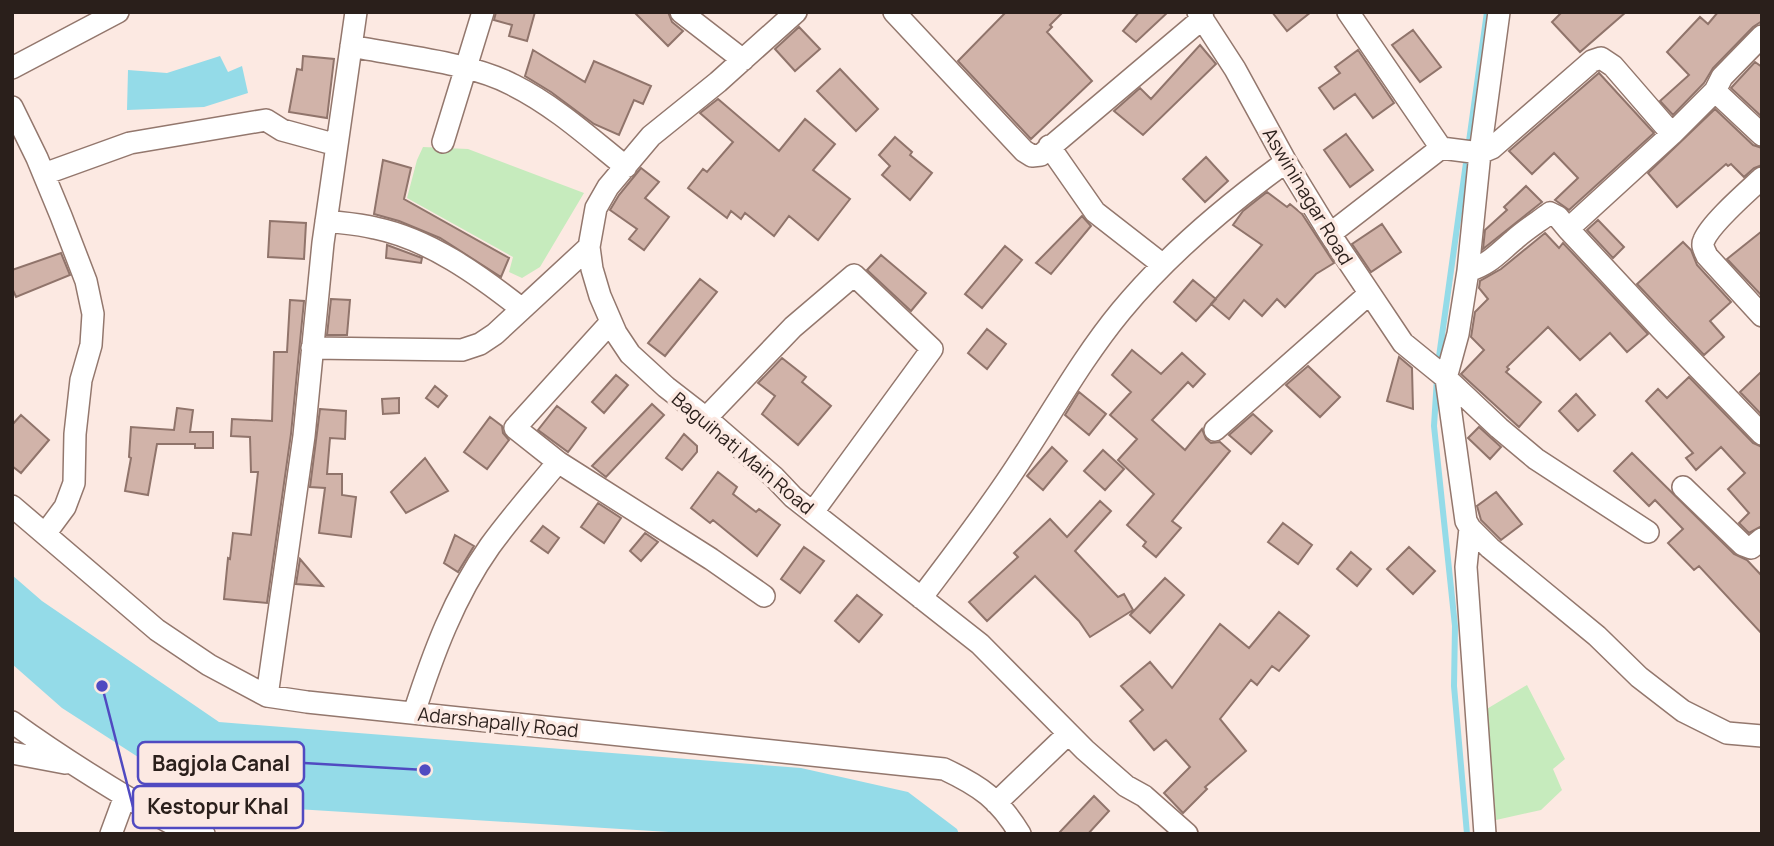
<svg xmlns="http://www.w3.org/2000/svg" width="1774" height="846" viewBox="0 0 1774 846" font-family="Manrope,sans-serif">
	<rect width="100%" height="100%" fill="#fce9e2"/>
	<path fill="#c6ebbd" d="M423,147L468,149L584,193L540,267L522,278L509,272L513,257L407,198L417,160Z
		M1527,685L1565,759L1553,769L1562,790L1541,810L1496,820L1485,710Z"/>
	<path fill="#94dbe8" d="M220,56L228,72L242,66L248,93L204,107L127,110L128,70L167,73Z
		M12,575L42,601L219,722L801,768L908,792L957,829L959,834H701L280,808L166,775L62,708L12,664Z"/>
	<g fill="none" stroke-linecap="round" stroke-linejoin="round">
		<path stroke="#94dbe8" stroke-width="6" d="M1438,364L1487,12
			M1437,378L1434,426L1455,626L1454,686L1467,834"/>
	</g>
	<path fill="#d1b3a9" stroke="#90746b" stroke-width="2" d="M496,12H535L527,41L509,36L512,25L494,20Z
		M634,12H668L672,22L683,31L668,46Z
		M1006,12H1063L1050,25L1052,27L1047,32L1092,81L1031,139L958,61Z
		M1139,12H1168L1136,42L1123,31Z
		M1272,12H1311L1287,31Z
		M1562,12H1626L1580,52L1552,22Z
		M1718,12H1762V21L1753,27L1713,68L1704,83L1673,115L1660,101L1689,75L1667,52L1700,17L1708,24Z
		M799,27L820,49L795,71L775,49Z
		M1413,30L1441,67L1420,82L1392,45Z
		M1200,45L1216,64L1143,135L1114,111L1140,88L1151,99Z
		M533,50L585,82L594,61L651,86L643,104L634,100L619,135L594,124L551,92L525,76Z
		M1358,50L1394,103L1373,118L1355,94L1334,109L1319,88L1340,73L1335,67Z
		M303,56L334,59L327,118L289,112L297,69L302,70Z
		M1755,62L1762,67V117L1731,88Z
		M840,69L878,109L856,131L817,91Z
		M1599,73L1654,133L1569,210L1555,200L1578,178L1554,153L1532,174L1509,151Z
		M718,99L779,151L805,119L835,144L813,170L850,199L818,240L789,216L774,236L745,213L741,219L731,211L727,218L688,188L703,169L707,172L733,142L700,113Z
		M1715,109L1753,145L1762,148V165L1754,168L1744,177L1731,164L1728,166L1726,164L1677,207L1648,173Z
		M1346,134L1373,170L1350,187L1324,150Z
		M895,137L912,152L910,155L932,173L910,200L882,175L890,166L879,155Z
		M1206,157L1228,181L1205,202L1183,179Z
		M383,160L411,168L404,199L509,258L501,277L440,238L399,221L374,214Z
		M641,168L659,182L645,198L669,217L644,250L629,239L637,229L610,210L619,195Z
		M1526,186L1542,202L1483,249L1485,230L1507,210L1504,207Z
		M1267,192L1287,207L1290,204L1302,214L1334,263L1316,274L1285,307L1277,299L1262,316L1244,300L1229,319L1211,304L1262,245L1233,225L1243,211Z
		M1082,216L1091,226L1051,274L1036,263Z
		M1598,220L1624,247L1613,258L1587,230Z
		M270,221L306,223L304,259L268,257Z
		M1382,224L1401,252L1371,272L1352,244Z
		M1762,231V296L1727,259Z
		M1545,233L1559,248L1563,243L1648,334L1627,352L1610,333L1580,360L1548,327L1507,367L1509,369L1506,372L1541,402L1519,427L1461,374L1484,350L1471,337L1475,312L1488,299L1479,288L1480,281L1501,269Z
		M1683,242L1691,250L1697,265L1731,302L1710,321L1724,337L1704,355L1637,284Z
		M387,245L422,258L421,263L386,258Z
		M1005,246L1022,260L982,308L965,294Z
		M61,253L70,275L16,297L12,288V270Z
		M881,255L926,293L911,311L867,270Z
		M700,279L717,292L665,356L648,343Z
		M1193,280L1216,299L1196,321L1174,302Z
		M331,299L350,300L347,335H327Z
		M290,300L304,301L291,434L267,603L224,599L228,558L230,559L233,533L251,535L258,472H251L250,437L231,436L232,419L272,421L274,352H287Z
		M987,329L1006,344L987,369L968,353Z
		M1132,350L1161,374L1182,353L1205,374L1193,387L1188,382L1152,420L1185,450L1202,429L1206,439L1211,443L1220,442L1230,451L1172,521L1181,528L1156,557L1143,546L1146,542L1127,525L1154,494L1118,460L1137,439L1110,415L1131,392L1112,375Z
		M1399,357L1412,368L1413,409L1387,401Z
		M782,358L806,377L802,382L831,406L798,445L762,414L775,396L758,383Z
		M1308,366L1340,397L1320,417L1286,385Z
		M1762,371V415L1740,392Z
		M616,375L628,385L604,413L592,402Z
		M1689,377L1753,443L1762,447V526L1749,533L1739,523L1749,513L1728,489L1745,473L1743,471L1721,447L1696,470L1686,458L1693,453L1646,401L1658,389L1667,398Z
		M435,386L447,396L438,407L426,398Z
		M1079,392L1106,414L1089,435L1065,415Z
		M1576,394L1595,415L1578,431L1559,411Z
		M399,398V413L383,414L382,399Z
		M652,404L664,415L606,477L592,466Z
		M557,406L586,428L568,452L538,430Z
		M177,408L193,410L190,432H213V448H195V444H157L148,495L125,491L131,458L129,457L131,427L174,430Z
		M320,409L346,411L345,439L330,438L327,474H342V495L356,497L351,537L319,533L325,488L310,487Z
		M1253,414L1272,431L1251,454L1229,435Z
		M21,415L49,440L21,473L12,466V425Z
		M490,417L502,426L503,433L509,440L487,469L464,452Z
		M1479,427L1501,447L1490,459L1468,438Z
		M684,434L697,446V452L682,470L666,458Z
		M1052,447L1067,461L1043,490L1027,476Z
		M1103,450L1124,469L1105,490L1084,471Z
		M1632,453L1734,554L1747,560L1762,576V634L1699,566L1694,570L1668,543L1683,529L1655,500L1649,506L1614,471Z
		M425,458L448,491L406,513L391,492Z
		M718,472L737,487L733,494L756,512L759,509L780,525L757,556L713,520L710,523L691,508Z
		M1496,492L1522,524L1501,540L1481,520L1477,506Z
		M1100,501L1111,511L1075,551L1118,597L1124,594L1133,610L1090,637L1079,621L1035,576L987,621L969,602L1018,557L1014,553L1050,519L1067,537Z
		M598,503L621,518L604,543L581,527Z
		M1283,523L1312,545L1298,564L1268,542Z
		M543,526L559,538L548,553L531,541Z
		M645,533L658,542L641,561L630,551Z
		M455,535L474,546L458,572L444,563Z
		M804,547L824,561L800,593L781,579Z
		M1409,547L1435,571L1413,594L1387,569Z
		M1351,552L1371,569L1357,586L1337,569Z
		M300,559L323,586L296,584Z
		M1165,578L1184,595L1150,633L1130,615Z
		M857,595L882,615L859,642L835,621Z
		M1279,612L1309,636L1279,671L1272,666L1257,685L1251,680L1220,719L1246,751L1205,787L1207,789L1183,813L1164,793L1190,767L1166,740L1154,750L1130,721L1143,710L1121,686L1150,662L1172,688L1220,624L1249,648Z
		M1094,796L1109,811L1088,834H1058Z"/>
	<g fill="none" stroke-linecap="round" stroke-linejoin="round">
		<defs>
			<path id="minor" d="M681,12L743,60
				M796,12L718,82L651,136L608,187L596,208L589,247L592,269L600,296L616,333L630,354L666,387L706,418L774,477L793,497L980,644L1085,750L1126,786L1144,796L1187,834
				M894,12L1024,151L1032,156L1041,155L1203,18
				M1198,12L1235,69L1286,162L1330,234L1403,343L1446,378L1499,428L1536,459L1648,532
				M1348,12L1441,148L1480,153L1492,148L1592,61L1601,58L1613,66L1672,134L1568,229L1558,217L1550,213C1538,222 1525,230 1514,240C1497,254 1490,264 1468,271
				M1499,12L1480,153L1468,271L1458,334L1446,378L1466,521L1470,528L1490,548L1597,636L1639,677L1683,711L1727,733L1762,736
				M351,46C400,56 470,62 513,85C555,106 590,138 626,167
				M12,68L118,12
				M1715,91L1762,135
				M12,107L37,158L61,216L86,281L93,314L91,345L81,380L75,434L74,483L65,507L45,534
				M1672,134L1715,91L1722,77L1762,36
				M443,142L483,12
				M1049,146L1095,212L1163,265
				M44,174L130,143L266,120L282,130L337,145
				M1762,178C1747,192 1711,223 1704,240C1701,246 1705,251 1707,256L1762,316
				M326,221C342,223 359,224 375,228C429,239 479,275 522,309
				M1568,229L1661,329L1762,434
				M1330,234L1441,148
				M312,348L462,350L480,344L495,334L589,247
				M706,418L793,327L854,275L932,349L813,512
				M1215,430L1369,294
				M558,462L711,559L764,596
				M1683,487L1743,545L1751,548L1762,539
				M12,506L157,630L209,665L267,696L307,702L944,769C980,786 999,799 1020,834
				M1470,528L1466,567L1485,834
				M921,598C955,553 990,508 1020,461C1053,411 1083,357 1121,311C1169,253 1225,206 1286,162
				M267,696L304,436L323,243L356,12
				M414,713C433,654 454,597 490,546C511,517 535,490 558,462L515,428L611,322
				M12,722C52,751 93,777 135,802C156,815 180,831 204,834
				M12,753L65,763
				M996,803L1068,734
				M111,834L125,796"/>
		</defs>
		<use href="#minor" stroke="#93776d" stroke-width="24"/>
		<use href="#minor" stroke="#fff" stroke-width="21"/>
	</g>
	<g text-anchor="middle" stroke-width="7" stroke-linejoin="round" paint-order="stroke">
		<g font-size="19" fill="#2a1f1b" stroke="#fce9e2">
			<text transform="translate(1308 196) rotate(59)" y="7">Aswininagar Road</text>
			<text transform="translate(743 453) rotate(40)" y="7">Baguihati Main Road</text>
			<text transform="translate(498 722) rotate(6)" y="7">Adarshapally Road</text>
		</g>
	</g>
	<path fill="none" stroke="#504ac1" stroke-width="2.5" d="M425 770L304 763M102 686L133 807"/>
	<g fill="#504ac1" stroke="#fce9e2" stroke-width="2.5">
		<circle cx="425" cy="770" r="7"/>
		<circle cx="102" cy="686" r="7"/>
	</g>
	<g fill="#fce9e2" stroke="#504ac1" stroke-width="2.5">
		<rect x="138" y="742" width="166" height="42" rx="7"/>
		<rect x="133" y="786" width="170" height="42" rx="7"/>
	</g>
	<g font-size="21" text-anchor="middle" font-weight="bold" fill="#2a1f1b">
		<text x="221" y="771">Bagjola Canal</text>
		<text x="218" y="814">Kestopur Khal</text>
	</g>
	<rect width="1774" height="846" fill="none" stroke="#2a1f1b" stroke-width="28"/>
</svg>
